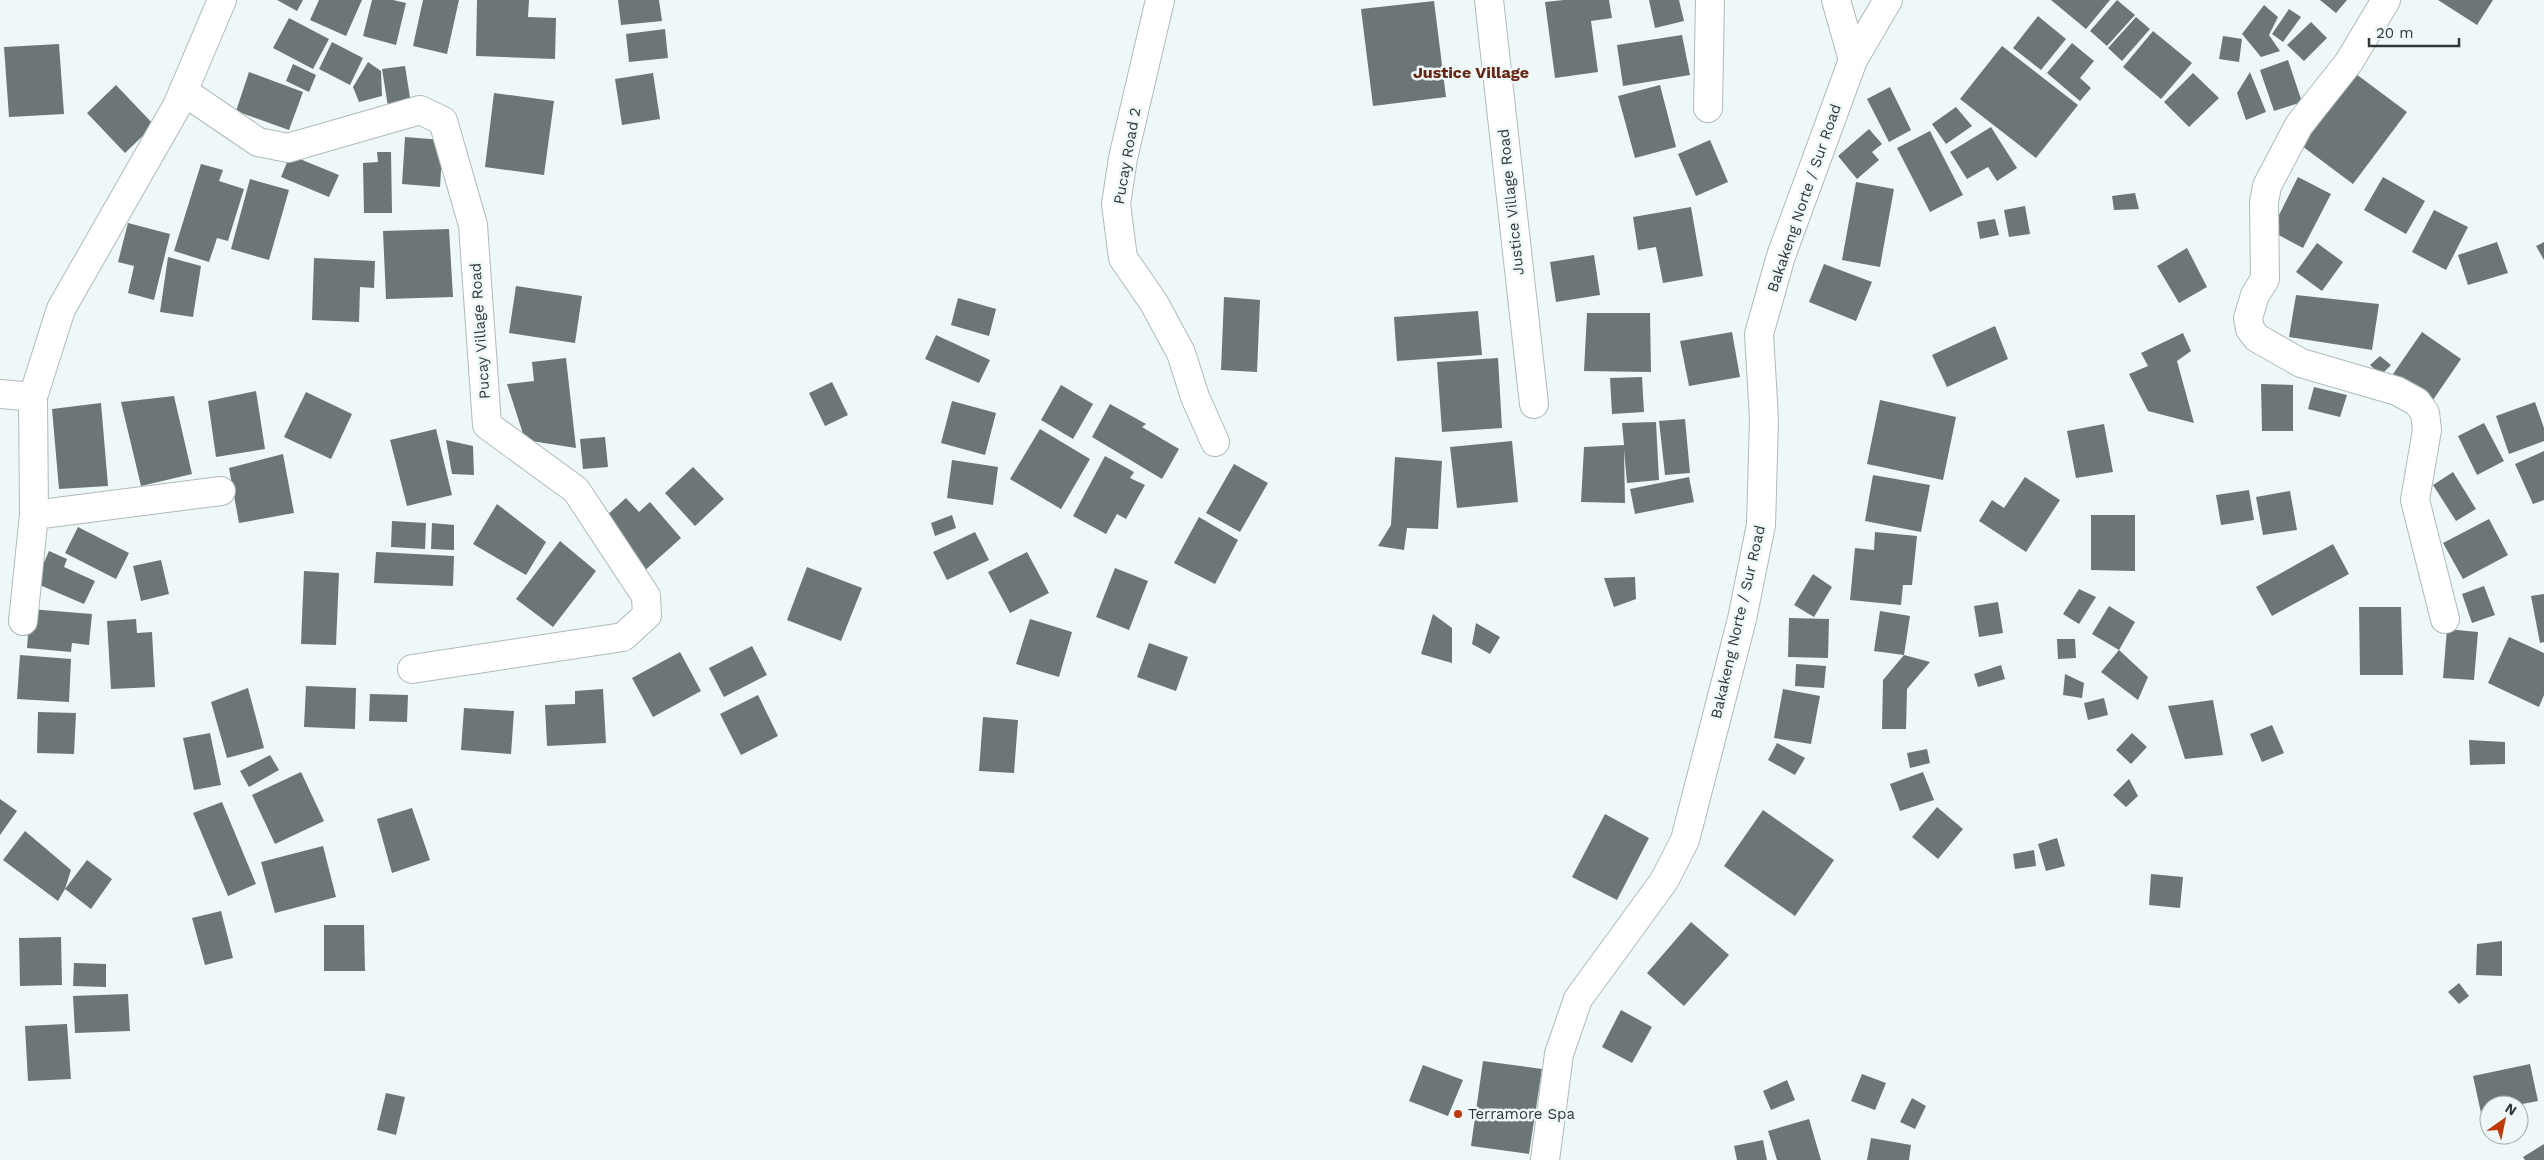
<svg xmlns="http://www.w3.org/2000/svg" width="2544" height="1160" viewBox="0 0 2544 1160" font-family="'Work Sans',sans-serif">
	<rect width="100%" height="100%" fill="#eef8f8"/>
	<path fill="#6d7676" d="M277,0H303L297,11Z
		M319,0H362L346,36L310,20Z
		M372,0H393L406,3L396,45L363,36Z
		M423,0H459L447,54L413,46Z
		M477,0H529L528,17L556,18L555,59L476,56Z
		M618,0H659L662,21L621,25Z
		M1564,0H1609L1612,18L1591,21L1598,72L1555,78L1545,2Z
		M1649,0H1679L1684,21L1655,28Z
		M2051,0H2110L2086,29Z
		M2117,0L2135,15L2107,46L2090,31Z
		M2320,0H2347L2336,13Z
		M2438,0H2493L2477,25Z
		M1434,1L1446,97L1373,106L1361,9Z
		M2264,5L2278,17L2269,35L2280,51L2261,57L2242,34Z
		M2289,9L2301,17L2283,42L2272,34Z
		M2038,16L2066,39L2041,70L2013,48Z
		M2136,17L2150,29L2122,61L2108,48Z
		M289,18L329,39L313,69L273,48Z
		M2311,22L2327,38L2304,61L2287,45Z
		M665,29L668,58L629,62L626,34Z
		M2153,31L2192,63L2161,99L2123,67Z
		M1682,35L1690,75L1623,86L1617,45Z
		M2223,36L2242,39L2239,62L2219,59Z
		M332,42L363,58L350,85L319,69Z
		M2072,43L2094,61L2080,78L2091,88L2080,101L2047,73Z
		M59,44L64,114L9,117L4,47Z
		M2002,46L2078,105L2036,158L1960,99Z
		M2288,60L2302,102L2274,111L2260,70Z
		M368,62L381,71L382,96L359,102L353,87Z
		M293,64L316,75L309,92L286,81Z
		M405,66L412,110L389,113L382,69Z
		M249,72L303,92L289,130L236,111Z
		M2250,72L2266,112L2246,120L2237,93Z
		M653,73L660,119L622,125L615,79Z
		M2193,73L2219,98L2189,127L2164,102Z
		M2356,74L2407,112L2353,184L2302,146Z
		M116,85L154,125L125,153L87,113Z
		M1660,85L1676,147L1635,158L1618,96Z
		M1890,87L1911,130L1889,142L1867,99Z
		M494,93L554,101L544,175L485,167Z
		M1956,107L1972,126L1946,144L1932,124Z
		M1991,127L2017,168L1997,181L1988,167L1967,179L1950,152Z
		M1869,129L1882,144L1872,152L1879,160L1857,179L1838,156Z
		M1930,131L1963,195L1930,212L1897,148Z
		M405,137L443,140L440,187L402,184Z
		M1710,140L1728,182L1696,196L1678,154Z
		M377,152H391L392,213H364L363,163L378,162Z
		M290,155L339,175L329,197L281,177Z
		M201,164L223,170L219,181L244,189L228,241L217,238L209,262L174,251Z
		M2298,177L2331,194L2303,248L2271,231Z
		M2383,177L2425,201L2406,234L2364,210Z
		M250,179L289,190L269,260L231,249Z
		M1856,182L1894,189L1880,267L1842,260Z
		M2135,193L2139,209L2114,210L2112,196Z
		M2025,206L2030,234L2009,237L2004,210Z
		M1691,207L1703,276L1663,283L1656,247L1638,250L1633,217Z
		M2434,210L2468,227L2446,270L2412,252Z
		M1995,219L1999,235L1980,239L1977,222Z
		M128,223L170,234L154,300L128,293L134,266L118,262Z
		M449,229L453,297L386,299L383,231Z
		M2497,242L2508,273L2468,285L2458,255Z
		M2544,242V260L2536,246Z
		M2317,243L2343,262L2322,291L2296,272Z
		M2187,248L2207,287L2179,303L2157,266Z
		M1594,255L1600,295L1556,302L1550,262Z
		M168,257L201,266L193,317L160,312Z
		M314,258L375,261L374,288L360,287L359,322L312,320Z
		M1824,264L1872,282L1856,321L1809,302Z
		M516,286L582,296L575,343L509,333Z
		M2296,295L2379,304L2372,350L2289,337Z
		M1224,297L1260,300L1257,372L1221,370Z
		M958,298L996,309L989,336L951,325Z
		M1478,311L1482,355L1397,361L1394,317Z
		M1587,313H1650L1651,372L1584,371Z
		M1995,326L2008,359L1947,387L1932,355Z
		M1732,332L1740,377L1689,386L1680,341Z
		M2422,332L2461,359L2433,400L2393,374Z
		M2183,333L2191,351L2177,361L2194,423L2148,411L2129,374L2148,366L2141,353Z
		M936,335L990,360L979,383L925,359Z
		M2380,356L2391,365L2381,375L2370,365Z
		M566,358L576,448L525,440L507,384L534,381L532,362Z
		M1498,358L1502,428L1442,432L1437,362Z
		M1642,377L1644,412L1612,414L1610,378Z
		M832,382L848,415L825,426L809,393Z
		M2261,384L2293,385V431H2262Z
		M1061,385L1093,404L1073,439L1041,420Z
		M2314,387L2347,395L2340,417L2308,409Z
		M256,391L265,449L216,457L208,401Z
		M306,392L352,414L331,459L284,437Z
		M174,396L192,474L141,486L121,402Z
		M1880,400L1956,417L1943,480L1867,464Z
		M952,401L996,413L985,455L941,443Z
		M2535,402L2544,428V441L2509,454L2496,416Z
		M101,403L108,486L59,489L52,409Z
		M1110,404L1146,424L1142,427L1179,449L1162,479L1092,437Z
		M1685,419L1690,473L1665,475L1659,421Z
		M1656,422L1659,480L1627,483L1624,450L1625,503L1581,502L1584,447L1624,445L1622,423Z
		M2484,423L2504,461L2477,475L2458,436Z
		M2104,424L2113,472L2076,478L2067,431Z
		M436,429L452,495L407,506L390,440Z
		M1040,429L1090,459L1061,509L1010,479Z
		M605,437L608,467L583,469L580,439Z
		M446,440L473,446L474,475L452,474Z
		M1512,441L1518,502L1457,508L1450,447Z
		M2544,451V500L2533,504L2515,464Z
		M283,454L294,513L239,523L229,468Z
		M1105,456L1134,472L1130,478L1145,485L1126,519L1117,514L1106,534L1073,516Z
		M1395,457L1442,461L1438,529L1407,528L1404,550L1378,546L1391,525Z
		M952,460L998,467L993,505L947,498Z
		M1234,464L1268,483L1240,532L1206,513Z
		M693,467L724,499L695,526L665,493Z
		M2453,472L2476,509L2456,521L2433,485Z
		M1873,475L1930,485L1921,532L1865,521Z
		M1689,477L1694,502L1635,514L1630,489Z
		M2025,477L2060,500L2026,552L1979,521L1992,500L2004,508Z
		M2249,490L2254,520L2221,525L2216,495Z
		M2290,491L2297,530L2263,535L2256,497Z
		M626,498L639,512L650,502L681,538L641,574L605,517Z
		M497,504L546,542L526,575L473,544Z
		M952,515L956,528L935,536L931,523Z
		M2091,515H2135V571L2091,570Z
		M1199,517L1238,540L1215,584L1174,563Z
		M2489,519L2508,555L2463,579L2443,543Z
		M392,521L426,523L425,549L391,547Z
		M432,523L454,525V550L431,549Z
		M78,527L129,553L116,579L65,553Z
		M975,532L989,560L947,580L933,552Z
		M1875,532L1917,536L1912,585H1903L1901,605L1850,600L1855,548L1874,550Z
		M560,541L596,571L553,627L516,599Z
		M2333,544L2349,574L2272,616L2256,587Z
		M49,551L67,559L64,567L95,581L84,604L35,583Z
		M376,552L454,556L453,586L374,583Z
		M1027,552L1049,593L1010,613L988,572Z
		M161,560L169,594L141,601L133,566Z
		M807,567L862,588L841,641L787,620Z
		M1115,568L1148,581L1129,630L1096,617Z
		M304,571L339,573L336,645L301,644Z
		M1813,574L1832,587L1814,617L1794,605Z
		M1635,577L1636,599L1614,607L1604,578Z
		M2484,586L2495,615L2472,623L2462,594Z
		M2079,589L2096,597L2079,624L2063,614Z
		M2544,594V642L2540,643L2531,596Z
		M1998,602L2003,633L1979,637L1974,606Z
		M2109,606L2135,622L2119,650L2092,634Z
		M2359,607H2401L2403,675H2360Z
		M30,609L92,614L89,645L72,643L71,652L27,648Z
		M1880,611L1910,616L1904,655L1874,651Z
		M1433,614L1452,628V663L1421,654Z
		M1789,618L1829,619L1828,658L1788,657Z
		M136,619L137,633L152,632L155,687L111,689L107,621Z
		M1030,619L1072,632L1059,677L1016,664Z
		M1476,623L1500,637L1490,654L1472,644Z
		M2447,629L2478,632L2474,680L2443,678Z
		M2509,637L2544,653V695L2539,707L2488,683Z
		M2057,639H2075L2076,658L2058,659Z
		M1149,643L1188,657L1176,691L1137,677Z
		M752,646L767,675L724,697L709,668Z
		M2119,650L2148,677L2138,700L2101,672Z
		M680,652L701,691L653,717L632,678Z
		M20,655L71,659L69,702L17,699Z
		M1904,655L1930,662L1907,689L1906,729H1882L1883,680Z
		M1796,664L1826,666L1824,688L1795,686Z
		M2001,665L2005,679L1978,687L1974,674Z
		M2065,674L2084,683L2082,698L2063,695Z
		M306,686L356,688L355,729L304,727Z
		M248,688L264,748L227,758L211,702Z
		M603,689L606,743L547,746L545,705L575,704V691Z
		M1783,689L1820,696L1811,744L1774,738Z
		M370,694L408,695L407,722L369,721Z
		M758,695L778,736L741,755L720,714Z
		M2104,698L2108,715L2088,720L2084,703Z
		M2213,700L2223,755L2185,759L2168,706Z
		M464,708L514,711L511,754L461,750Z
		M38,712L76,713L74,754L37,753Z
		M983,717L1018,720L1014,773L979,771Z
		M2272,725L2284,753L2262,762L2250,734Z
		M210,733L221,785L194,790L183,738Z
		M2132,733L2147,747L2131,764L2116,750Z
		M2469,740L2505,742V764L2470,765Z
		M1777,743L1805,758L1795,775L1768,760Z
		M1927,749L1930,763L1910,768L1907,753Z
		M270,755L279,770L249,787L240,771Z
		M301,772L324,821L275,844L252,795Z
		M1923,772L1934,800L1900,811L1890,784Z
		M2129,779L2138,796L2126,807L2113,795Z
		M0,799L17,811L0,835Z
		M222,802L256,884L228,896L193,813Z
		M1937,807L1963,829L1938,859L1912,837Z
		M412,808L430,860L392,873L377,819Z
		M1763,810L1834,860L1795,916L1724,866Z
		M1605,814L1649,838L1617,900L1572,877Z
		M25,831L71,870L65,889L58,901L3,860Z
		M2057,838L2065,866L2046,871L2038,844Z
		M323,846L336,897L275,913L261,862Z
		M2034,850L2036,866L2015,869L2013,854Z
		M87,860L112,879L91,909L65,889Z
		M2151,874L2183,877L2180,908L2149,905Z
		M221,911L233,958L205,965L192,918Z
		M1691,922L1729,955L1684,1006L1647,973Z
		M324,925H364L365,971H324Z
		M61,937L62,985L20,986L19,938Z
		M2502,941V976L2476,975L2477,944Z
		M74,963L106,964V987L73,986Z
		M2459,983L2469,996L2459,1004L2448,992Z
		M128,994L130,1031L75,1033L73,996Z
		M1621,1010L1652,1027L1632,1063L1602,1047Z
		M67,1024L71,1079L28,1081L25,1026Z
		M1483,1061L1542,1069L1529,1154L1471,1146Z
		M2530,1064L2538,1101L2517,1105H2489V1111L2481,1113L2473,1076Z
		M1423,1065L1463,1080L1448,1116L1409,1101Z
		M1862,1074L1886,1083L1875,1110L1851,1101Z
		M1787,1080L1795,1100L1771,1110L1763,1091Z
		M386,1093L405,1097L396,1135L377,1130Z
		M1912,1098L1926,1106L1915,1129L1900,1122Z
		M1809,1119L1821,1160H1777L1768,1131Z
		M1871,1138L1911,1145L1909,1160H1867Z
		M1763,1140L1767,1160H1737L1734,1146Z
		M2544,1144V1160H2525L2523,1157Z"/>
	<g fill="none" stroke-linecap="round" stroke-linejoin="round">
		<defs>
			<path id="street" d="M1160,0L1123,158L1116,204L1123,258L1154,303L1181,353L1195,397L1215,442
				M1489,0L1534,404
				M2386,0L2349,62L2299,125L2267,186L2264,202L2265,279L2255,295L2248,318L2250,329L2257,338L2301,363L2397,391L2417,402L2425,413L2427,430L2415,500L2445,619
				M183,91L258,142L288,148L420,110L443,121L473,225L487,425L576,490L646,596L647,615L623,637L412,669
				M1708,108L1710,0
				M0,394L33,397
				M34,515L221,491
				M23,621L34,515L33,397L61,309L177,106L222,0"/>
			<path id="secondary" d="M1836,0L1853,60
				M1545,1160L1559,1054L1578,999L1664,881L1685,840L1742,619L1761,525L1764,419L1759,334L1781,256L1853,60L1888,0"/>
		</defs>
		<use href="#street" stroke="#b0baba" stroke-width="30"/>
		<use href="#secondary" stroke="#b0baba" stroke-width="30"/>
		<use href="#street" stroke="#fff" stroke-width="28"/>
		<use href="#secondary" stroke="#fff" stroke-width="28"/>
	</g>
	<circle fill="#c13908" stroke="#eef8f8" stroke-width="2" cx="1458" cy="1114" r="5"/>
	<g text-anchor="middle" stroke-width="5" stroke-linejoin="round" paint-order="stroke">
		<g font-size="15" fill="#323636" stroke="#eef8f8">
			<text transform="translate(1127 156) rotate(-80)" y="5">Pucay Road 2</text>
			<text transform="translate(1804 198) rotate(-71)" y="5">Bakakeng Norte / Sur Road</text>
			<text transform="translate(1511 202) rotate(-96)" y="5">Justice Village Road</text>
			<text transform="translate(480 331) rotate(-94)" y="5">Pucay Village Road</text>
			<text transform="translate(1738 622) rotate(-77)" y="5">Bakakeng Norte / Sur Road</text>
		</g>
		<g font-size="15" fill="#323636" stroke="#eef8f8" text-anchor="start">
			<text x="1468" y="1119">Terramore Spa</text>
		</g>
		<g font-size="16" font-weight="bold" fill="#672512" stroke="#eef8f8">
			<text x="1471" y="78">Justice Village</text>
		</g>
	</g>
	<g transform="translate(2504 1120) rotate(33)"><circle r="24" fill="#eef8f8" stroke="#a3aaaa"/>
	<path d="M0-4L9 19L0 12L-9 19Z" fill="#c13908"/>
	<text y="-8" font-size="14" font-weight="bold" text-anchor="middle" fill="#323636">N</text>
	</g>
	<path d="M2369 38v8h90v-8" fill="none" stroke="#323636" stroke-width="2.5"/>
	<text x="2376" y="38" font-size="15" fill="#323636" stroke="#eef8f8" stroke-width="4" paint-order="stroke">20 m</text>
</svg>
